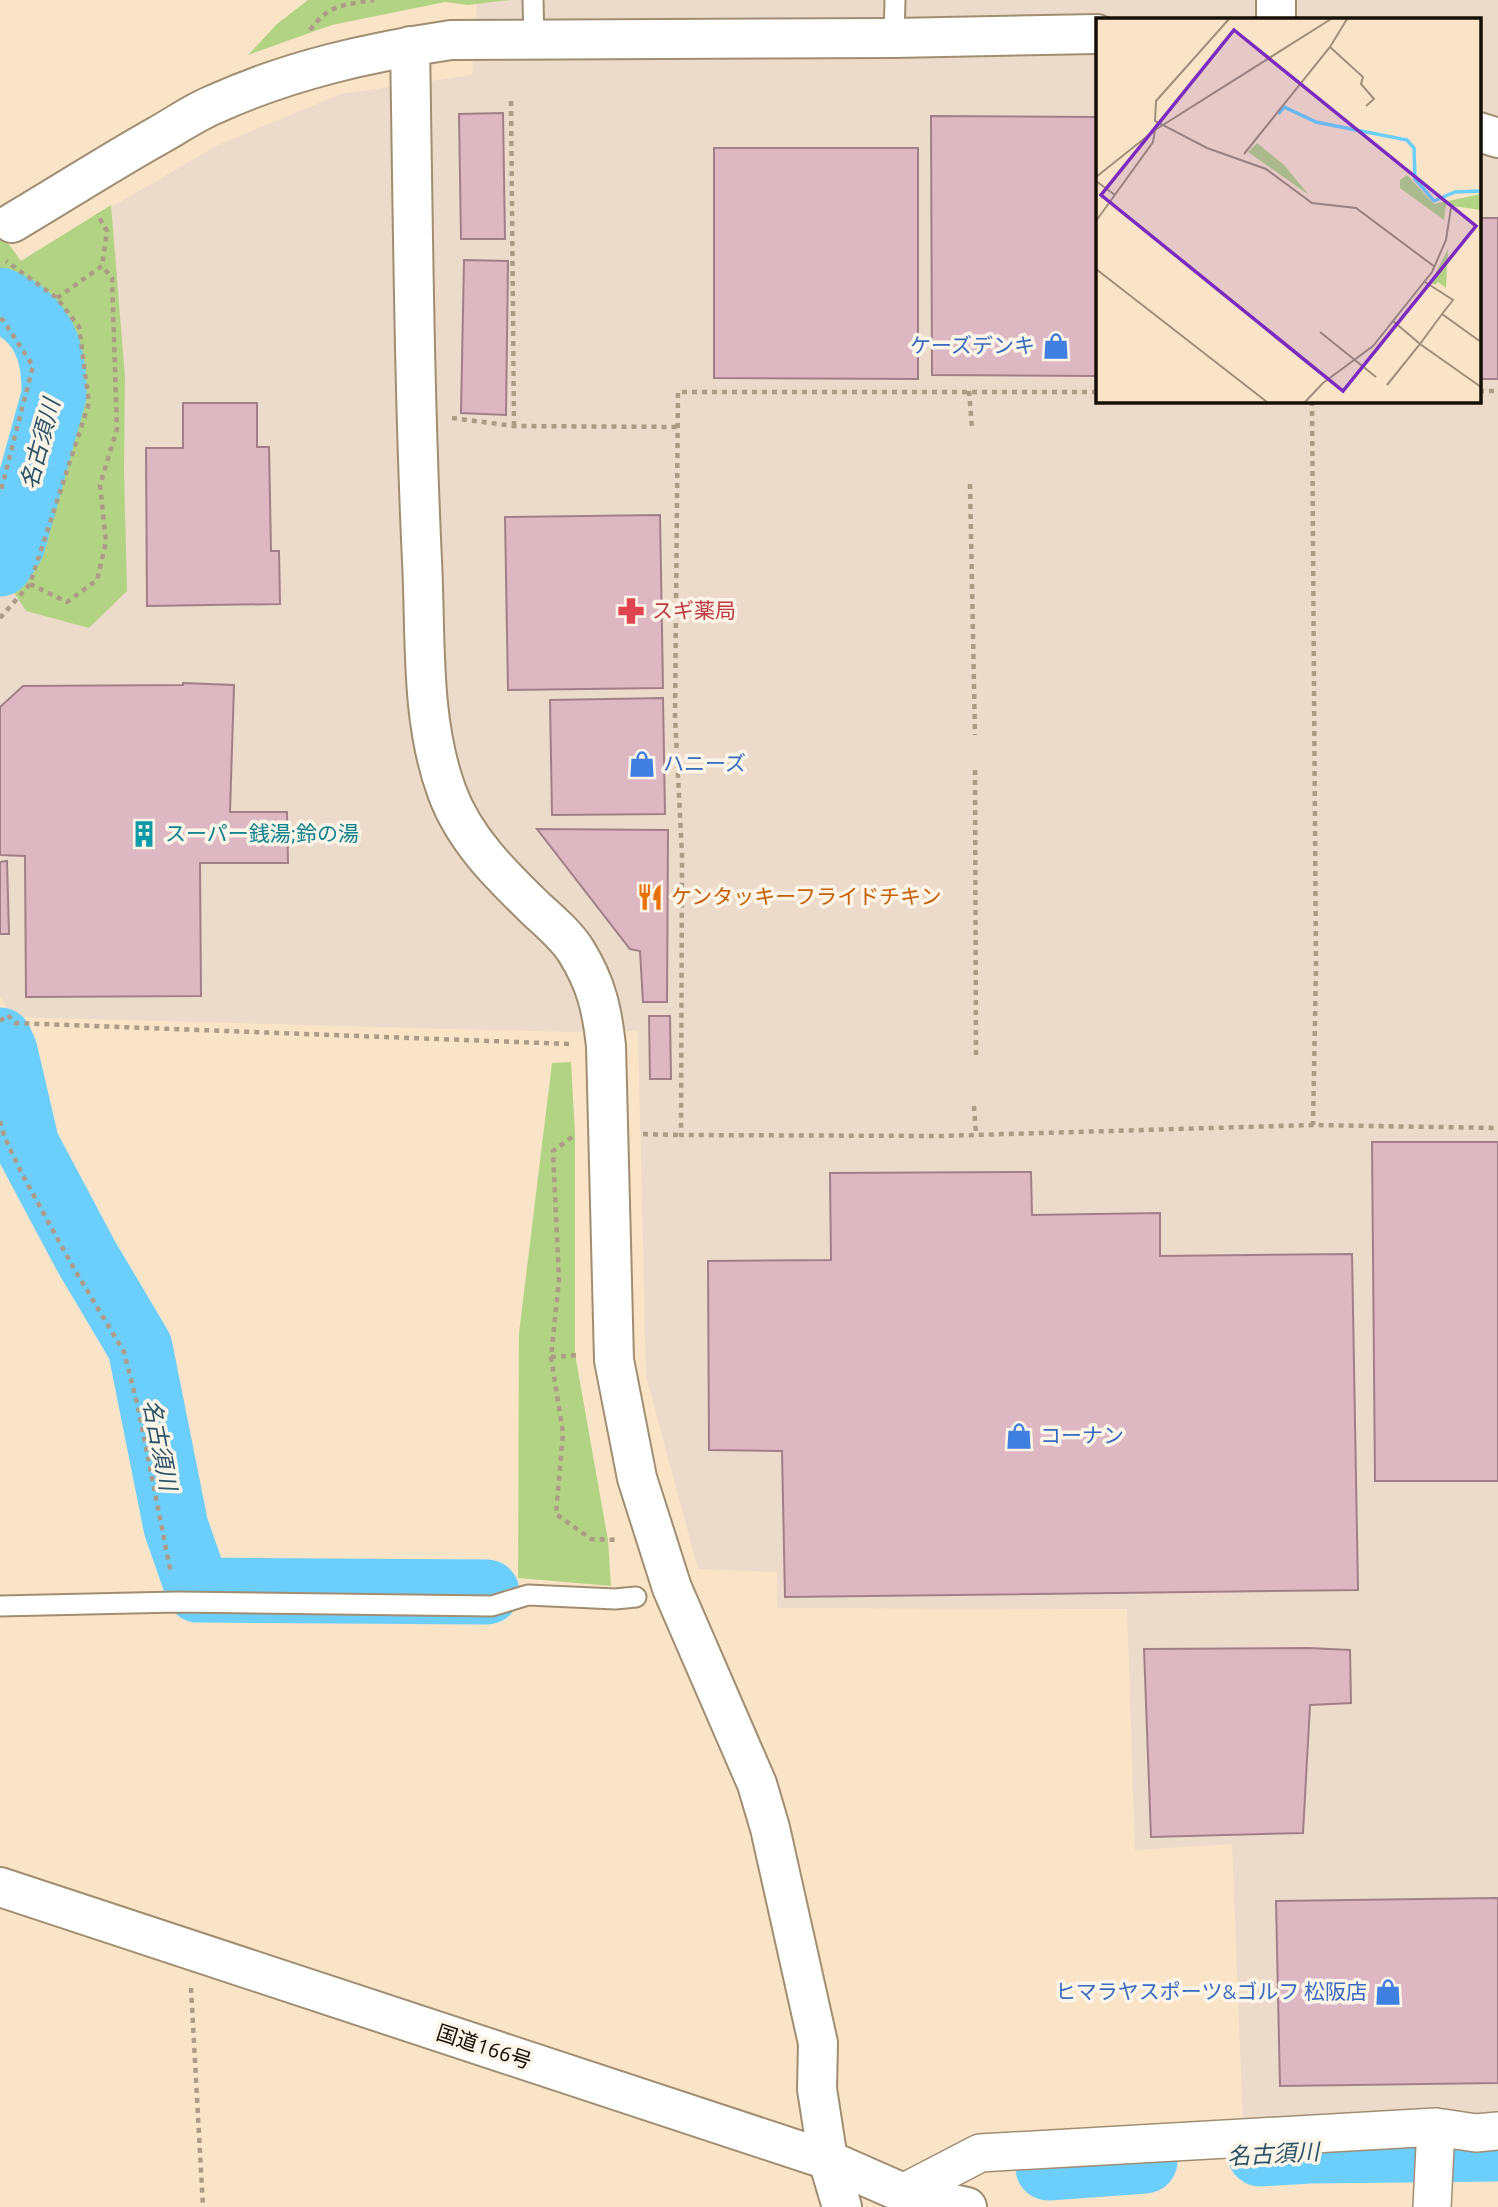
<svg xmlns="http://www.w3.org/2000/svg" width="1498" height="2207" viewBox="0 0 1498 2207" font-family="Ubuntu,'Noto Sans JP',sans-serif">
	<rect width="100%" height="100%" fill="#fae4c8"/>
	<path fill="#ecdbca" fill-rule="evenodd" d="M477,0H1498V2118L1478,2120L1467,2111L1243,2125L1232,1844L1135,1850L1127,1609L777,1608V1572L698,1569L646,1376L638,1031L569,1032L12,1017L0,996V595L11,586L79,402L67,331L7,268L218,145L341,94L472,75ZM1097,19H1479V401H1097Z"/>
	<path fill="#b3d384" d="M308,0H511L468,5L445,2L332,25L248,55L277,24Z
		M111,205L125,377L124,470L127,591L89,628L26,611L9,584L76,413L70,334L45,301L0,275V232L21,261Z
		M571,1062L575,1134V1354L608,1540L611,1586L518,1578L519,1333L552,1063Z"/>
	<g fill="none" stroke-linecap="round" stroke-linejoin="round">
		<path stroke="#6ccffb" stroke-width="65" d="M0,300C43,317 55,352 54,395L13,544L0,564
			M0,1040L5,1051L27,1145L86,1256L140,1347L176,1527L198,1590L487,1592
			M1260,2154L1310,2151L1498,2149
			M1048,2168L1145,2161"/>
	</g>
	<path fill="#ddb8c3" stroke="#a17f89" stroke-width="2" d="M503,113L505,239H461L459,114Z
		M931,116L1097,117V376L932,375Z
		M714,148H918V379L714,378Z
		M1479,218H1498V379H1479Z
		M464,260L508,261L506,415L461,413Z
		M183,403H257V447H269L271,551H279L280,604L147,606L146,448H183Z
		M660,515L663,688L508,690L505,517Z
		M183,683L234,685L230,812H287L288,863H200L201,996L26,997L25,856L0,855V707L23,686L183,685Z
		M663,698L665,814L552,815L550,700Z
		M537,829L668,830L667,1002H643L640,951L630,949Z
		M7,861L9,934H0V862Z
		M649,1016H670L671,1079H650Z
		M1372,1142H1498V1481H1375Z
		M1031,1172L1032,1215L1160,1213V1256L1352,1254L1358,1590L785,1597L782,1451L709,1450L708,1261L831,1260L830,1173Z
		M1309,1648L1350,1650L1351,1703L1310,1705L1303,1833L1151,1837L1144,1649Z
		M1498,1898V2083L1280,2086L1276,1901Z"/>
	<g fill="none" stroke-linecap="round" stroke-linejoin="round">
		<defs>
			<path id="lane" d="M533,0L534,39
				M894,38L895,0
				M0,1606L177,1602L492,1606L528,1595L615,1599L636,1597"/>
			<path id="street" d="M903,2193L980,2153L1436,2127L1476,2133L1498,2131
				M1432,2207L1436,2127"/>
			<path id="secondary" d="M1276,19V0
				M410,46C413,218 414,389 422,561C426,637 420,719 447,792C464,839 501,875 536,909C550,922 566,935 576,951C596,983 602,1009 606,1046L614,1360L637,1478L672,1588L757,1784L770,1828L818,2043L817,2089L828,2160L842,2207
				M1479,132L1498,138
				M12,223C61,194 109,163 159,135C177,125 195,112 215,104C290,70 370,52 451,40L894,38L1097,34"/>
			<path id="highway" d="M0,1887L828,2160L903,2193L967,2207"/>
		</defs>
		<use href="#lane" stroke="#a18d72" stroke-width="23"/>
		<use href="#street" stroke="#a18d72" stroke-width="40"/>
		<use href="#secondary" stroke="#a18d72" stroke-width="42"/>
		<use href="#highway" stroke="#a18d72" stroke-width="42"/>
		<path stroke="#ac9c86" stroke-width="4.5" stroke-dasharray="5 5" stroke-linecap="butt" d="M310,30C329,4 344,5 374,0
			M511,101L514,426
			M57,298L102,266L107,231L97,214
			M0,319L3,320L33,366L0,494
			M969,391L972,428
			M1479,391H1498
			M1097,392H678L675,716L682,855L681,1135L940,1136L1313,1125L1498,1128
			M1312,401L1316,966L1313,1125
			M452,418L514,426L678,427
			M970,484L975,735
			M30,584L67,602L97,580L106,542L100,485L117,429L112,278L102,266
			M0,618L30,584L89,403L79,327L57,298L6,261
			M975,770L976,1059
			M0,1021L8,1015L15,1023L570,1044
			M974,1106L976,1135
			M0,1121L4,1136L22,1174L73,1267L124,1352L138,1407L171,1574
			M643,1134L681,1135
			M572,1137L553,1151L559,1280L551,1357L563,1433L556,1514L591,1539L619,1540
			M551,1357L578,1355
			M191,1988L203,2207"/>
		<use href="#lane" stroke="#fff" stroke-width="19"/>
		<use href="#street" stroke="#fff" stroke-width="37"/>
		<use href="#secondary" stroke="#fff" stroke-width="38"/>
		<use href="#highway" stroke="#fff" stroke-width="38"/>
	</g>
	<defs>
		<symbol id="shop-bare" viewBox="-9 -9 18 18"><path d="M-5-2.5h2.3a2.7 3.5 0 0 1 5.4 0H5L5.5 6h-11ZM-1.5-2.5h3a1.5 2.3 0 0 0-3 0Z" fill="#3f7fe0" stroke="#fdf4e8" stroke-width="2.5" paint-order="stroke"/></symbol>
		<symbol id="pharmacy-bare" viewBox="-9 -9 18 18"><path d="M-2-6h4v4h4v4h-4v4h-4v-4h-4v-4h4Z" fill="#e0444e" stroke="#fdf4e8" stroke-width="2.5" paint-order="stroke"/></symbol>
		<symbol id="building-bare" viewBox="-9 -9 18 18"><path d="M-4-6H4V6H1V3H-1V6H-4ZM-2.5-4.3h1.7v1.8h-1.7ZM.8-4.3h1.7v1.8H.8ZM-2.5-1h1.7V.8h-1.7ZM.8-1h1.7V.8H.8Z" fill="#0f9aa8" stroke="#fdf4e8" stroke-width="2.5" paint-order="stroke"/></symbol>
		<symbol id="restaurant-bare" viewBox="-9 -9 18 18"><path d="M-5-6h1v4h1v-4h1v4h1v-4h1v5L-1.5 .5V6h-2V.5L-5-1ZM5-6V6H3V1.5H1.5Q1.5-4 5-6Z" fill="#e8710a" stroke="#fdf4e8" stroke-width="2.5" paint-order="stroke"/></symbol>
	</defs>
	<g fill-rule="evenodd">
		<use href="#shop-bare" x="1037" y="327" width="38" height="38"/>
		<use href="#pharmacy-bare" x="612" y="592" width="38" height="38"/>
		<use href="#shop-bare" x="623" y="745" width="38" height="38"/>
		<use href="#building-bare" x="125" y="815" width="38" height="38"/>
		<use href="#restaurant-bare" x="631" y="878" width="38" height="38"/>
		<use href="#shop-bare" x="1000" y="1417" width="38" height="38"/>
		<use href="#shop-bare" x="1369" y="1973" width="38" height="38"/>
	</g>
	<g text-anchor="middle" stroke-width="7" stroke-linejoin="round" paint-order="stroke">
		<g font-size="21" fill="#366cbe" stroke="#fdf4e8" text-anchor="end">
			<text x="1035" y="353">ケーズデンキ</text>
			<text x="663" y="771" text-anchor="start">ハニーズ</text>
			<text x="1040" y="1443" text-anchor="start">コーナン</text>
			<text x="1367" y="1999">ヒマラヤスポーツ&amp;ゴルフ 松阪店</text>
		</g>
		<g font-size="21" fill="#be3a42" stroke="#fdf4e8" text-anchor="start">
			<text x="652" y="618">スギ薬局</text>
		</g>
		<g font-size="21" fill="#0d838f" stroke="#fdf4e8" text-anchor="start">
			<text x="165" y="841">スーパー銭湯;鈴の湯</text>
		</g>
		<g font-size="21" fill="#c56008" stroke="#fdf4e8" text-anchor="start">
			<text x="671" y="904">ケンタッキーフライドチキン</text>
		</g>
		<g font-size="21" fill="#160f05" stroke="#fdf4e8">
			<text transform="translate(484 2047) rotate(18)" y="7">国道166号</text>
		</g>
		<g font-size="23" font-style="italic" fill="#295467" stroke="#fdf4e8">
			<text transform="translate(40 444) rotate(-75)" y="8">名古須川</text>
			<text transform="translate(160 1445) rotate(79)" y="8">名古須川</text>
			<text transform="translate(1273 2154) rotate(-3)" y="8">名古須川</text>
		</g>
	</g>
	<g transform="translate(1096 18)">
		<rect width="385" height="385" fill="#fae4c8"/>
		<path d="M161,125L188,147L213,177L152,134ZM311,157L338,186L385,176V192L350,187L348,202L304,170V162ZM352,231L350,270L342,264L339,267L335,264Z" fill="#b3d384"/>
		<path fill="none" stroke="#6ccffb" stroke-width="3.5" d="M182,96L188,89L220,104L311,122L318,130L319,161L338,183L359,174L385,173"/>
		<path fill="none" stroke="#9f8f7a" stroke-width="2" d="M133,1L60,83L59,103L111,130L170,151L216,185L260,190L339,249M234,29L267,59L265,66L278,81L270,88M148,136L234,29L251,1M0,159L59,112L235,1M0,163L19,177M0,203L57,124L59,112M0,251L171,384M329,264L357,282L346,296L385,324M346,296L324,326L385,369M224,314L280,359M291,367L324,326L297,303M209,384L227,365L277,328L336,254L350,222L355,190"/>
		<path fill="#7b2cbf" fill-opacity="0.15" stroke="#7b2cbf" stroke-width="3.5" d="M138,12L380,208L247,373L5,177Z"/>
		<rect width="385" height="385" fill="none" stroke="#160f05" stroke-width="3.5"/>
	</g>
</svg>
